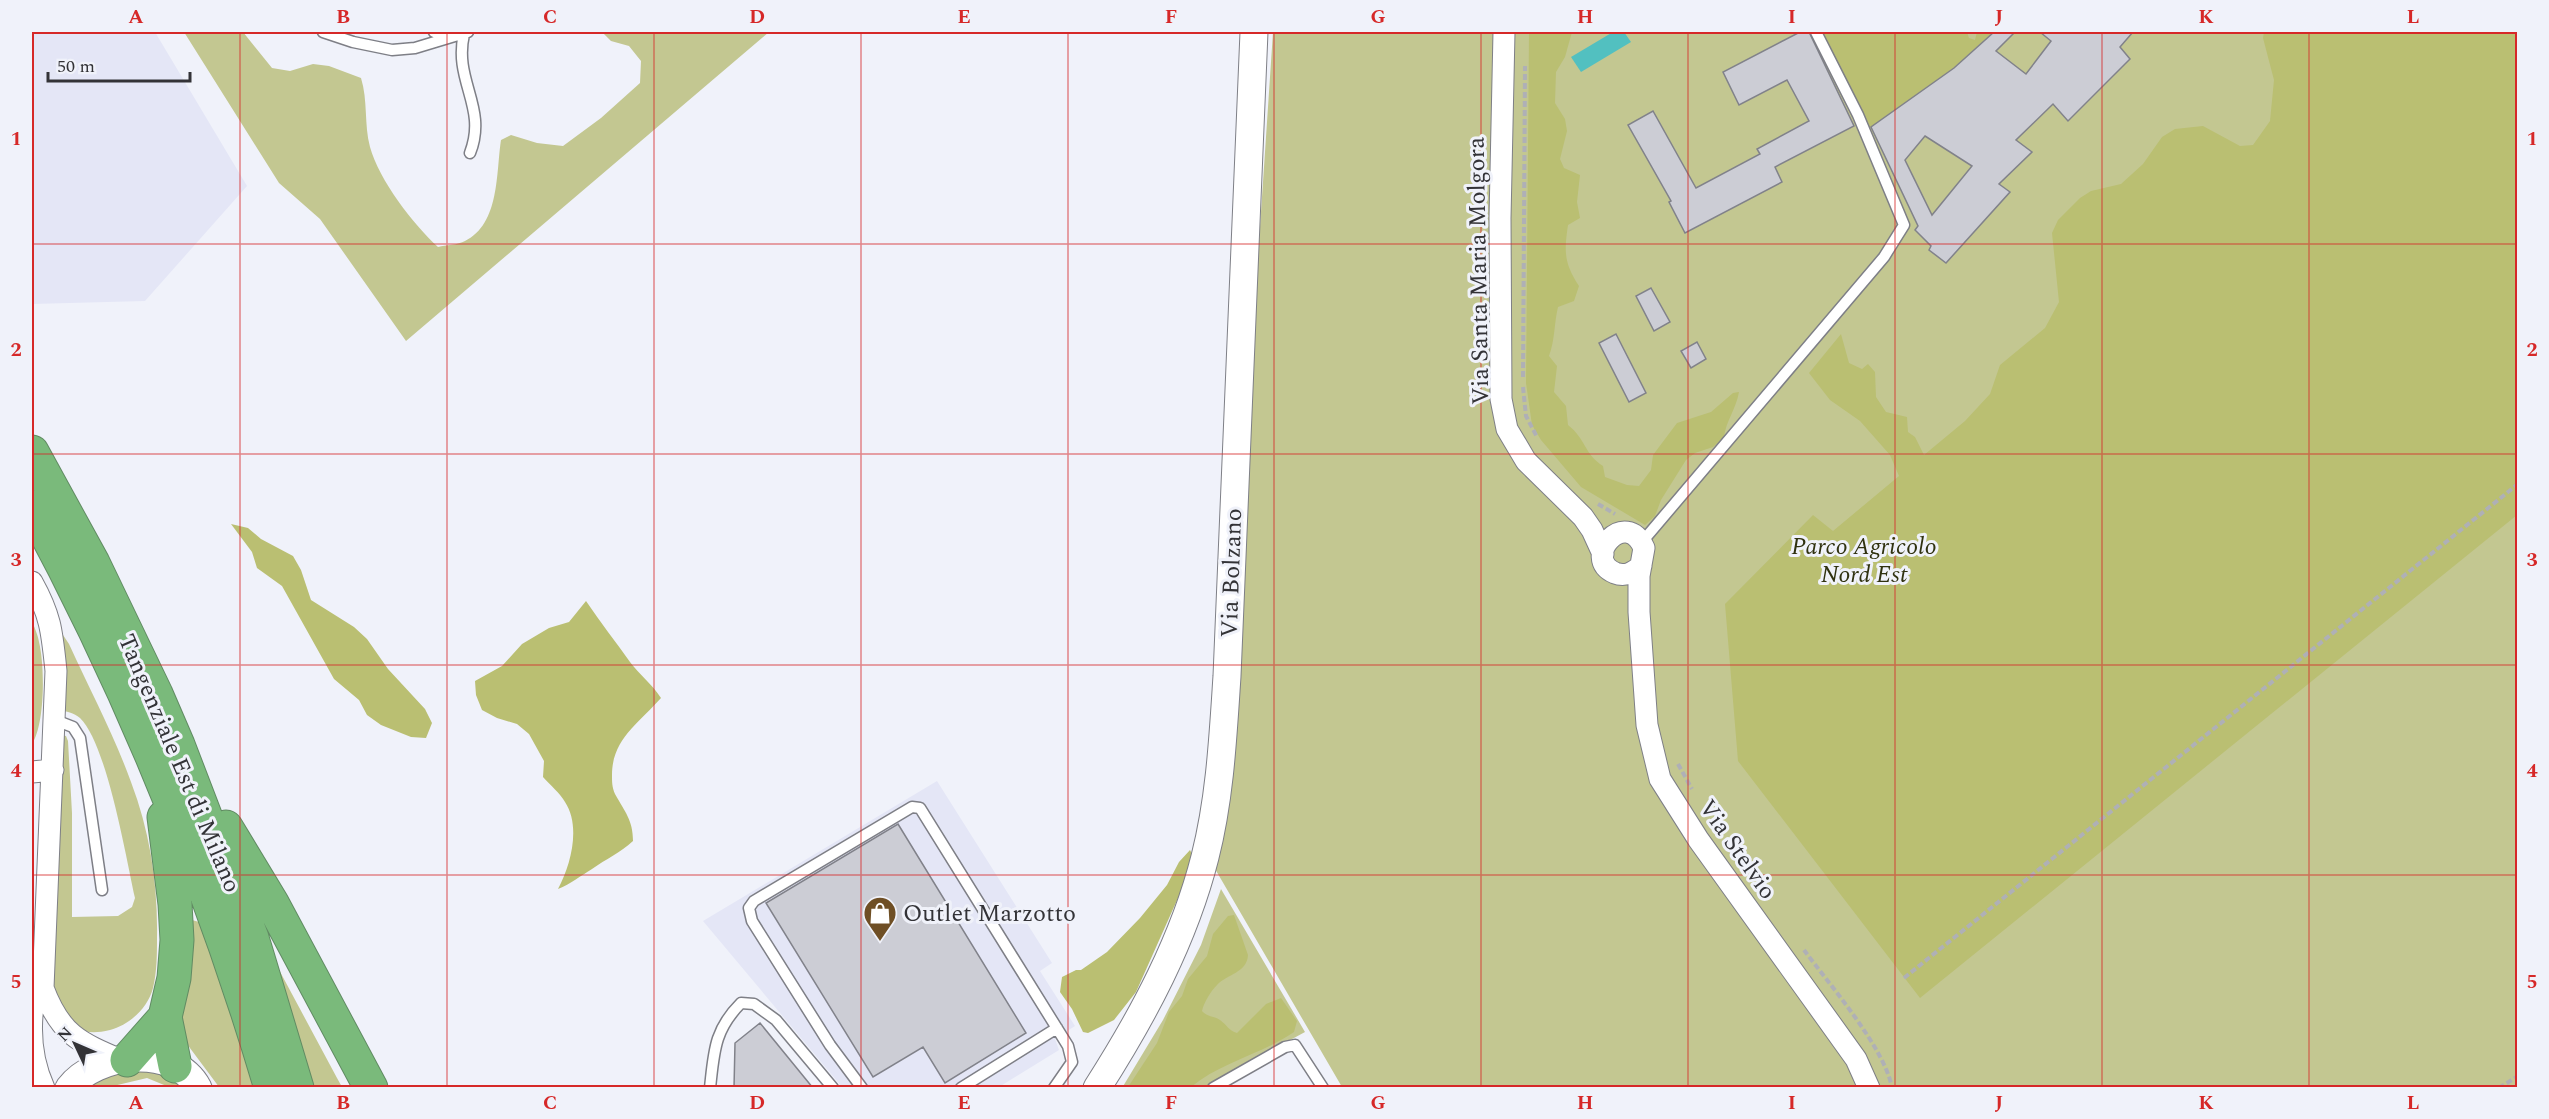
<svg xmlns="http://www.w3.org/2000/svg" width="2549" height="1119" viewBox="0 0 2549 1119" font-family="Spectral,serif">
	<rect width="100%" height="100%" fill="#f0f2fa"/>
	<path fill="#e4e6f6" d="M32,32H155L247,186L145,301L32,304Z
		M937,781L1052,963L1040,971L1075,1026L1055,1039L1059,1050L999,1087H842L703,921Z"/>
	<path fill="#c3c791" d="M184,32H243L272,68L290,71L313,64L329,66L361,78C368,100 364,125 370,147C379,180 413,224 438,247C446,245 458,245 465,241C500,224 496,172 501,140L511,135L537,143L563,146L601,118L640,83L641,61L629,46L611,41L602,32H769L406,341L320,219L279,183Z
		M1273,32H2517V1087H1342L1211,862L1250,377Z
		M32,620C34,627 38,635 39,642C45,667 45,724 32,744Z
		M59,635H63L69,644C90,690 114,735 131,782C150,832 158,884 157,938C157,954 157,972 153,988C148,1008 129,1025 110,1030C76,1038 71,1023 53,999L58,734L66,736L68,741L72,813V917L118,916L132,907L135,898C126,858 107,744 80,718C74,713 66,711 59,710Z
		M1221,889L1305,1032L1204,1087L1122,1088L1163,1020L1201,945Z
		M192,920L199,922L263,1087H219L181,1036L178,1026Z
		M270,953L337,1078L342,1087H310Z
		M149,1068L186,1087H169L147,1078L109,1087L82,1088L94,1078Z"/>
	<path fill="#babf72" d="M1529,32H1572L1565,57L1556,72L1555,103L1565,119L1567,131L1560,159L1564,168L1580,175L1577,202L1580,218L1568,225C1564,252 1564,263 1579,286L1574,301L1558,307C1554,324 1555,340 1549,356L1557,366L1554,392L1566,406L1568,425C1586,439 1584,454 1603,466L1605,477L1627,485L1639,486L1651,470L1653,455L1677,423L1711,412L1733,393L1739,392C1736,409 1726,421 1724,437L1713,447L1695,453L1686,460L1661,500L1655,516L1645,525L1581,487L1541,440L1532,425L1526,383Z
		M1821,32H1967L1969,38L1975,40L1977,32H1993L1954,68L1870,128Z
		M2264,32H2517V515L1920,998L1738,761L1725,604L1813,515L1833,531L1899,476L1890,455L1860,421L1830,400L1809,373L1841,334L1849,363L1862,369L1868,364L1875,372L1876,397L1886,412L1907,417L1908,432L1915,437L1924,455L1965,421L1990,394L2000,365L2045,328L2059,302L2052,233L2058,220L2080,198L2091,191L2121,184L2143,164L2162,137L2175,129L2203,126L2240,146L2253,145L2270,121L2274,80L2263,38Z
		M231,524L248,528L261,539L293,556L301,570L311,600L354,627L367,639L388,669L425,709L432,723L426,738L411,737L381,725L367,715L359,700L334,679L282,586L257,568L252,552Z
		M586,601C600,622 616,642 630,662C640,675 652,684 661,698C639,723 612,739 612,775C612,782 612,787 615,794C625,812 633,820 633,841C620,853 606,859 592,869C580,876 571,884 558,889C571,865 581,826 565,802C560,793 550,785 543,777L544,761L529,734L517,724L497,718L482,710L476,695L475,681L502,666L522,644L549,628L569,622Z
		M1190,850L1192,854L1182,889L1136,992L1114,1020L1088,1033L1083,1032L1072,1009L1060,992L1062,977L1076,970H1081L1107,952L1140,918L1167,885L1179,862Z
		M1234,915L1248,955C1247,973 1227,974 1217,985C1211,991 1204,1002 1202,1011C1207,1017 1214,1016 1220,1020C1227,1025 1229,1031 1237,1033L1266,1004L1281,998L1297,1021L1294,1032C1262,1054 1221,1062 1191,1087H1128L1157,1043L1169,1012L1182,996L1188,979L1207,956L1213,934L1228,916Z"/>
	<path fill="#52c0c0" d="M1613,32H1624L1631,42L1581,72L1571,57Z"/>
	<path fill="#cccdd5" stroke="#81828a" stroke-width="1.5" fill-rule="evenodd" d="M1800,32H1809L1854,126L1775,167L1782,182L1685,233L1669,202L1671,201L1628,125L1653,111L1696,188L1760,154L1757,149L1809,121L1787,80L1739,105L1723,72Z
		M1994,32H2015L1996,51L2026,74L2051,41L2040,32H2133L2120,47L2130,59L2068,121L2053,104L2016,140L2032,152L1999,184L2010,192L1946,263L1929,250L1931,246L1915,230L1918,226L1871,127L1954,68ZM1925,136L1972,166L1932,215L1905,160Z
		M1651,288L1670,322L1654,331L1636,296Z
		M1616,334L1646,393L1629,402L1599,343Z
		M1697,342L1706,359L1691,368L1681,351Z
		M898,824L1026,1033L945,1083L923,1047L873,1077L766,903Z
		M760,1023L813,1088H734L735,1043Z"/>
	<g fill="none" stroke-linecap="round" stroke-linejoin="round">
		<defs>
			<path id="service" d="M323,32L353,42L392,50L415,48L468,32
				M434,32L448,38
				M464,34C453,81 488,107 470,153
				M1642,542L1884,257L1904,225L1858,115L1816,32
				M55,720L73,727L80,738L102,890
				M710,1088C714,1052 714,1030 741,1003L754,1004L776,1020L833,1088
				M862,1088L830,1045L752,921L749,908L754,901L912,807L920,808L1068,1046L1072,1062L1054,1088
				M961,1088L1057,1028
				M1213,1088L1285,1047L1295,1045L1323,1088"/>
			<path id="minor" d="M1504,32L1500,218L1501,399L1507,429L1526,461L1583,517L1592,530L1603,554
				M1641,566C1633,573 1625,577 1615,573C1580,558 1626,506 1644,548L1639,576V612L1647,725L1660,779L1698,839L1856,1059L1869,1088
				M32,582C51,616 52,632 56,671L43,988C60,1034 78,1042 123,1061
				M32,772L53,770
				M39,977C29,1013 28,1053 44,1088"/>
			<path id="tertiary" d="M69,1088C96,1053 174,1043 198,1088
				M1097,1088C1143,1016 1184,940 1205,857C1220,798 1223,737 1227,676L1254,32"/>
			<path id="motorway" d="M32,452L93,563L156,694L178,745L252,938L297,1088
				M32,507C132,692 211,886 271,1088
				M164,817L175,904L177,940L174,978L165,1017L175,1066
				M226,827L272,903L371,1088
				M127,1060L165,1017"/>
		</defs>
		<use href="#service" stroke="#7e7f86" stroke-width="13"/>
		<use href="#minor" stroke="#7e7f86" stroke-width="23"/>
		<use href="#tertiary" stroke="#7e7f86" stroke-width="29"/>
		<use href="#motorway" stroke="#618b63" stroke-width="35"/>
		<path stroke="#afb0b6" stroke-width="4" stroke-dasharray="6 3" stroke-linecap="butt" d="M1523,377L1525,66
			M1523,387L1526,416L1537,437
			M1598,504L1615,514
			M1678,764L1692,789
			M1804,950C1829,984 1885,1048 1892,1088
			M1904,978L2518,484
			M2499,1088L2518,1076"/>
		<use href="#service" stroke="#fff" stroke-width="10"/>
		<use href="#minor" stroke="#fff" stroke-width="21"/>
		<use href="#tertiary" stroke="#fff" stroke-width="27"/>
		<use href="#motorway" stroke="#7aba7b" stroke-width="33"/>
	</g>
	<path fill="none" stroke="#d62828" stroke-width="1.5" stroke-opacity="0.55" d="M240,32V1088M447,32V1088M654,32V1088M861,32V1088M1068,32V1088M1274,32V1088M1481,32V1088M1688,32V1088M1895,32V1088M2102,32V1088M2309,32V1088M32,244H2518M32,454H2518M32,665H2518M32,875H2518"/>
	<defs>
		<symbol id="shop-pin" viewBox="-11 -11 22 30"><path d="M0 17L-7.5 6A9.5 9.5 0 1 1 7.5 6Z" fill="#6f4f25" stroke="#f0f2fa"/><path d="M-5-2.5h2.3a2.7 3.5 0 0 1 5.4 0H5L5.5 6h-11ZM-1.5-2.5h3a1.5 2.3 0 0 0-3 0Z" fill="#fff"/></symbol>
	</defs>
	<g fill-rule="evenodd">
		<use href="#shop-pin" x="861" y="894" width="38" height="52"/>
	</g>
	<g text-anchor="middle" stroke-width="6" stroke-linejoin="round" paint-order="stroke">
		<g font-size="24" fill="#333337" stroke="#f0f2fa">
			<text transform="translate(1478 271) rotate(-91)" y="8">Via Santa Maria Molgora</text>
			<text transform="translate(1231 573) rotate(-88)" y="8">Via Bolzano</text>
			<text transform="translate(180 763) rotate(67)" y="8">Tangenziale Est di Milano</text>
			<text transform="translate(1738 849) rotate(55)" y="8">Via Stelvio</text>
		</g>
		<g font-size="24" font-style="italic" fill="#303210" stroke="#f0f2fa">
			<text x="1864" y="554">Parco Agricolo<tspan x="1864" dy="28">Nord Est</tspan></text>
		</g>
		<g font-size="24" fill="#333337" stroke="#f0f2fa" text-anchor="start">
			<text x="903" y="921">Outlet Marzotto</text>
		</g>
	</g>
	<rect width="2549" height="1119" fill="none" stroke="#f0f2fa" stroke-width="66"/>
	<g transform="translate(75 1044) rotate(314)" stroke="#f0f2fa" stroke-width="4.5" paint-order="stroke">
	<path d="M0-4.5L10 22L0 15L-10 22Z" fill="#333337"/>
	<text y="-9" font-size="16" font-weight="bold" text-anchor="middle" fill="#333337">N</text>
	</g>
	<path d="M48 72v9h142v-9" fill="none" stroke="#333337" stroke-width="3"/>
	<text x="57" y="72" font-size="18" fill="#333337" stroke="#f0f2fa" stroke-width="4.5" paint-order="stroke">50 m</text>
	<rect x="33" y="33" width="2483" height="1053" fill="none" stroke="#d62828" stroke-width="2"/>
	<g font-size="20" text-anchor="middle" font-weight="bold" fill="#d62828">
		<text x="136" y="23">A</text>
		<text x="343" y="23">B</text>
		<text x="550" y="23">C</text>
		<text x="757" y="23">D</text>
		<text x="964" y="23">E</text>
		<text x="1171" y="23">F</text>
		<text x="1378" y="23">G</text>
		<text x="1585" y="23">H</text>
		<text x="1792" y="23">I</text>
		<text x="1999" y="23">J</text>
		<text x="2206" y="23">K</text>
		<text x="2413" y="23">L</text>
		<text x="16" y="145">1</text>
		<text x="2532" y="145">1</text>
		<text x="16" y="356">2</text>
		<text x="2532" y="356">2</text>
		<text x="16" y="566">3</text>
		<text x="2532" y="566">3</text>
		<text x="16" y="777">4</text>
		<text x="2532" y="777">4</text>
		<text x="16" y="988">5</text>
		<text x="2532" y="988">5</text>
		<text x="136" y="1109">A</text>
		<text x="343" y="1109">B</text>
		<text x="550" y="1109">C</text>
		<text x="757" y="1109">D</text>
		<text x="964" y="1109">E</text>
		<text x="1171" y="1109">F</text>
		<text x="1378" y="1109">G</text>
		<text x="1585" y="1109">H</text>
		<text x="1792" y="1109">I</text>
		<text x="1999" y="1109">J</text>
		<text x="2206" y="1109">K</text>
		<text x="2413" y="1109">L</text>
	</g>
</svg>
